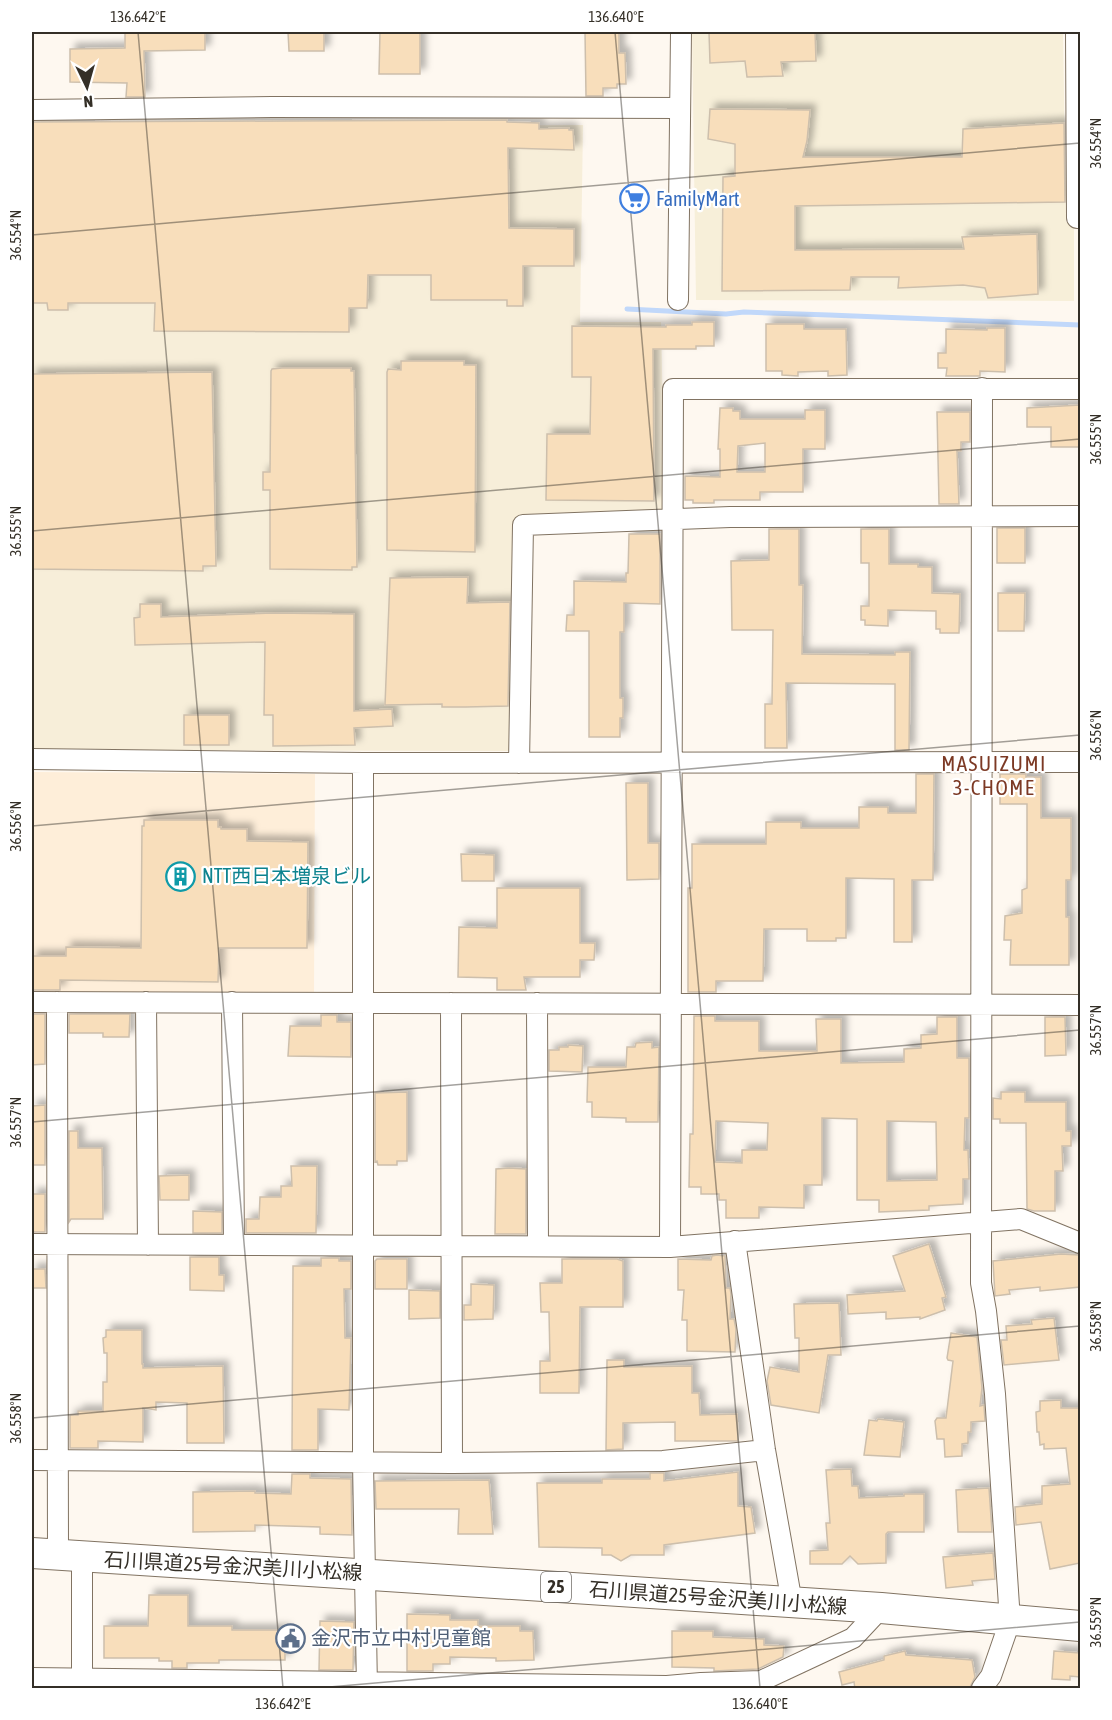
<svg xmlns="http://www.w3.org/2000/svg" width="1112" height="1720" viewBox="0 0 1112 1720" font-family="'Asap Condensed','Noto Sans JP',sans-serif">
	<defs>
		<filter id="shadow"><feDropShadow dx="5.5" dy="-5.5" stdDeviation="3" flood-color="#0004"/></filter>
	</defs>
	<rect width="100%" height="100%" fill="#fef8f0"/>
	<path fill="#feeed9" d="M32,772L315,774L314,996L32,995Z"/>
	<path fill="#f7eed9" d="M583,125L580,322H661L665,516L515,519L510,751L32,750V128Z"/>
	<path fill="#f7efd9" d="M692,32H1063L1066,222L1074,224V301L696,300Z"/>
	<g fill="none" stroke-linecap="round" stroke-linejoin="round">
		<path stroke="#c1d8fa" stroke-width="5" d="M627,309L726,314L744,312L829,315L1080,325"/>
	</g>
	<path fill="#f8debb" stroke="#cdbfac" stroke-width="1.5" fill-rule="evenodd" filter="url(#shadow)" d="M125,32H205V50L144,51L145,97H126L127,83L70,82V49L125,48Z
		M288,32H324V51H289Z
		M380,32H420V74H379Z
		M585,32H619V53H625L626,84H617V88H603V96H586Z
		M709,32H815L816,61L781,62L783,76L747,77L745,61L710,63Z
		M710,109L810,110L807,141L803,157H962L963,129L1064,123L1065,202L795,206V250L964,249L962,237L1037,234L1038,294L988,298L985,288L963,285L898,288L899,277H851L850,290L722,291L723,177L735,176V144L708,139Z
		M507,120V122L539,123V129L569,128V130H573L574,150L508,148L509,228L574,229V266H523V306H507V300H431V275H368L367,308H349V332L154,331L155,303H68V310H48L47,303H32V122Z
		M692,322H714V346H696V349H653L654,501L546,500L547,434H590L591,377H572V326L666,327V325H692Z
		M766,324H804V329H846L847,375L828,376V371L798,372V376L782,375V371H766Z
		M987,328H1005V372L980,371V376H946L947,368H938V353H946V329L987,330Z
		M401,361H464V365H476L475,552L387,550V372L388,369L401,370Z
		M282,368H351V371H354L357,567H352V570L270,569V490H263V472H270L271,371L272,369Z
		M212,372L216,566H203V571L32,569V374Z
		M1080,405V447H1051V427H1027V408Z
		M720,408H733V411H740V419H805V410H825V449H803V492H760V500H714V503H693V500H685V476L720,477V449H718ZM765,443V472H737L738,446Z
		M937,412H970V442H961V451H957L959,504H939Z
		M997,528H1025V563H997Z
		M769,529H799V585H803L802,654L895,655V652H910L909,750H895V684L786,683L787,748H765V704H772L773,630H732L731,561L769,560Z
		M861,529H889V564H918V567H932V593L960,594L959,633H940V629H936V611L888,610V626L865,625V620H861V606H869V563H861Z
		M629,534H660V604L624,603V632H620V698H623V718H620V737H589V631H566L567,615H574V581L626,582V573H628Z
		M468,577L467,603L510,602L508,706L466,707H442V704L385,705L390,578Z
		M998,593H1025L1024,631H998Z
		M140,604H161V617L273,613L354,614V711L392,709L393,726L354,728L355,745L273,746V715H264L265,642L135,645L134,618L140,617Z
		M184,715H229V745H184Z
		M916,774H934L933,880H912V942H894V879L846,878V938H836V941H807V929H764L763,981H716V992H688V888H692V844H766V822H801V828H859V807H888V813H916Z
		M1000,774H1026V777H1041V818H1071V880H1066V917H1069V965H1010L1011,940H1004L1005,916L1022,913V890L1027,888V804H1000Z
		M626,783H648V843H659V879L627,880Z
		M144,820H218V827H221V829H247V841L308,842L307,948H219L218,982L60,980V990H32V956H66V947L141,948L142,826H144Z
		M461,854L494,855V881H462Z
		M497,888H580V943H595L594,960H580V977H524L526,990H497V978L458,977L459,927L497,928Z
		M32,1014H45V1064L32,1065Z
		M69,1014H130L129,1037H103V1033H69Z
		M321,1015H337V1022H351V1057L288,1056L290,1026H321Z
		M694,1016H715V1021H759V1051H817L816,1019H841V1063L904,1062V1049L921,1048V1035L937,1034V1017H957V1058H969V1118H965L964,1150H968L969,1179H963V1204L929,1206V1210L879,1212V1200H857V1119L822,1118V1185H804V1208L759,1207V1218H726V1200H719V1194H701V1187H689L690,1134H693ZM716,1121L768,1123L767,1150H742V1163L715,1162ZM887,1121L936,1122L937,1180L887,1181Z
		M1045,1017H1065L1066,1055L1045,1056Z
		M652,1042V1048L659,1047L658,1122H626V1118L592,1117V1102H587L588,1067H626L627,1047H635L636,1043Z
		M568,1045L583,1046L582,1072L549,1071V1050H559V1047H568Z
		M407,1092V1161H397V1165H378L377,1161L375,1162V1093Z
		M1001,1092H1025V1102H1066V1131H1071V1146H1062L1063,1171H1055V1211H1034L1027,1209L1026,1123H1000V1119H993V1098L1001,1099Z
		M45,1105V1165H32V1106Z
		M69,1131H78V1148H102L103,1219H71L69,1222Z
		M291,1166H317L316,1233H246V1219H259L260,1197H281V1186H292Z
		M509,1168L526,1169V1234H495L496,1169Z
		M189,1175V1200H160L159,1176Z
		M32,1194H45V1232H32Z
		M193,1211L222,1212V1233H193Z
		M929,1244L946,1297L942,1298L945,1310L920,1319V1317L886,1319V1312L848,1314L847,1295L905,1291L893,1256Z
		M1061,1254L1079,1255L1080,1287L1040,1291V1287L1009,1290L1010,1294L995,1296L993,1261Z
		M717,1255L725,1256L726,1288H730L731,1294L730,1319H734L736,1329L735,1352L687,1351V1320H682L684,1290H678V1259L711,1260L712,1256Z
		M190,1257H219V1275H224V1291L190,1290Z
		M321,1258H339V1261H351V1289H344L345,1338H351L349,1410L318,1409V1450H292L293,1266H321Z
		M377,1259H407V1289H375V1261Z
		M562,1259H617L623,1261V1307H580L579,1393H540V1361H550L549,1312H541L540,1283H562Z
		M32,1269H45L46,1288H32Z
		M471,1284L494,1285L493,1319L464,1320V1305H471Z
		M409,1290L440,1291V1318L409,1319Z
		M839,1303L841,1355H828L819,1413L771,1405L767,1381L770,1367L799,1372V1338H795L794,1304Z
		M1054,1318L1059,1360L1004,1365L1001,1340H1007L1006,1326L1032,1324L1031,1320Z
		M106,1330H142V1364H143V1368L223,1366L224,1443H187V1403L156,1402V1410L143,1408V1442L98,1441V1448H70V1415H78V1411H103V1382H107V1353H104L103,1338L106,1337Z
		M951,1333L977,1337L982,1388L980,1406L984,1405L985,1421L971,1422V1432H968V1443L962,1444V1456L945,1457L944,1439H937L935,1421L937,1418H946L953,1361L948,1360L947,1358Z
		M607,1360H624V1367L692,1366V1393H699L700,1415L737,1414L738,1441H675V1422L623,1423V1449L606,1450Z
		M1061,1400V1408H1080V1563L1050,1569L1041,1522L1016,1525L1015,1507L1042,1504V1486L1070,1484L1066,1448L1044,1449V1444L1040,1445L1039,1432H1037L1036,1412L1040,1411V1401Z
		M878,1419L904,1422L900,1457L864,1455L869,1420L877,1421Z
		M851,1469L852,1486H858L859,1498L904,1496V1494H924V1532H888L886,1534V1563L858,1564L850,1556L842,1564H810V1551L828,1550L826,1523H830L826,1470Z
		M738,1472V1506L751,1507L755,1533L664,1545V1555H631L621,1561L611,1555H602V1548L539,1547L537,1483H602V1479H650V1473H664V1481Z
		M292,1474H310V1478L351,1479L352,1535L320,1534V1527L255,1525V1531L193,1532V1492L255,1491V1493L291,1494Z
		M489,1480L493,1534H458L459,1509H376L375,1481Z
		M989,1488L992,1532H958L956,1490Z
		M993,1553L995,1579L972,1581L973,1585L946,1588L943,1557Z
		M149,1595H188V1626H232V1630H285V1660H219V1663H187V1668H172V1661H159V1658H104V1626H148Z
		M407,1614L450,1615V1620H478V1626H520V1631H533L534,1660L496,1661V1658L450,1657V1664H433V1671H407Z
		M320,1621L354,1622L353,1670H319Z
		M672,1631H713V1637L764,1639V1645L784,1646L783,1657L758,1669L714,1671V1668L672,1667Z
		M905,1651L906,1655L972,1660L975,1677L970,1687L963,1689H855L854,1682L842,1685L839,1672L884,1660V1656Z
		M1054,1651L1080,1653V1677L1070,1676V1680L1052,1679Z"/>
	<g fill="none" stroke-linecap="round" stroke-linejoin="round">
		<defs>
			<path id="street" d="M1076,32L1077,218H1080
				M32,110L272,107L680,108
				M678,300L681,32
				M982,388L981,1283L986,1311L995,1394L1010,1621L991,1676L982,1688
				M32,759L363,763L1080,762
				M363,763V1462L367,1688
				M519,763L523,525L730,517L1080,516
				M32,1002L1080,1005
				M57,1002L58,1555
				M146,1002L148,1245
				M232,1002L234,1245
				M451,1003L452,1463
				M537,1003L538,1246
				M735,1241L765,1450L792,1603
				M32,1244L670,1247L1021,1219L1080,1243
				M670,1247L673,389H1080
				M32,1460L452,1463L663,1461L765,1450
				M82,1557V1679
				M32,1678L667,1686L701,1683L761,1681L853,1638L881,1608"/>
			<path id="primary" d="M32,1553L881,1608L1080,1626"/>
		</defs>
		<use href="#street" stroke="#817362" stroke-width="22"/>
		<use href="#primary" stroke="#817362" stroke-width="32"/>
		<use href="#street" stroke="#fff" stroke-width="20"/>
		<use href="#primary" stroke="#fff" stroke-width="30"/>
	</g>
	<path fill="none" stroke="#342f27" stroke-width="1.5" stroke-opacity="0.45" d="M138,32L283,1688M615,32L760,1688M32,235L1080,143M32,531L1080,439M32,826L1080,735M32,1122L1080,1030M32,1418L1080,1326M318,1688L1080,1622"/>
	<defs>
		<symbol id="supermarket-ring" viewBox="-11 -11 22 22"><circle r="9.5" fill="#fff" stroke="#3f7fe0" stroke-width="1.5"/><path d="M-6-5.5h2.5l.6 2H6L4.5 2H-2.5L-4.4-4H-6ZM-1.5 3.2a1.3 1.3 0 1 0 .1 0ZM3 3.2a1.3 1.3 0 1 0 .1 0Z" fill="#3f7fe0"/></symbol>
		<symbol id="building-ring" viewBox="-11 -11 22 22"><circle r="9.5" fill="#fff" stroke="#0f9aa8" stroke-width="1.5"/><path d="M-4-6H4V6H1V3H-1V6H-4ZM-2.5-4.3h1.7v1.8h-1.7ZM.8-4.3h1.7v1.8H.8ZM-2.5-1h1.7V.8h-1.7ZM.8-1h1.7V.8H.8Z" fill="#0f9aa8"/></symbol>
		<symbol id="civic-ring" viewBox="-11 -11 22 22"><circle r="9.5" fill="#fff" stroke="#5c6f8a" stroke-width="1.5"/><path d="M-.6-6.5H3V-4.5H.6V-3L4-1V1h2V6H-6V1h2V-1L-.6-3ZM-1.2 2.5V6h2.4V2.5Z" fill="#5c6f8a"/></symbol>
	</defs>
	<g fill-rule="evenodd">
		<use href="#supermarket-ring" x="618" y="182" width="33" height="33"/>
		<use href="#building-ring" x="164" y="860" width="33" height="33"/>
		<use href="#civic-ring" x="274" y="1622" width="33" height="33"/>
	</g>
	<g text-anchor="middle" stroke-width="4.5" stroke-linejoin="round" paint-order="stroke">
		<rect fill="#fff" stroke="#716d68" stroke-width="1.5" x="541" y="1572" width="30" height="30" rx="4.5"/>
		<g font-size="18" font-weight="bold" fill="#342f27">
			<text x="556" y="1593">25</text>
		</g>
		<g font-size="20" fill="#366cbe" stroke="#fff" text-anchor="start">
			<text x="656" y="206">FamilyMart</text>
		</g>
		<g font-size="20" fill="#0d838f" stroke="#fff" text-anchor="start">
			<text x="202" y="883">NTT西日本増泉ビル</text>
		</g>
		<g font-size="20" fill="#342f27" stroke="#fff">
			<text transform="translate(233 1566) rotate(3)" y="7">石川県道25号金沢美川小松線</text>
			<text transform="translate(718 1598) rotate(4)" y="7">石川県道25号金沢美川小松線</text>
		</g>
		<g font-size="20" fill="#4e5e75" stroke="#fff" text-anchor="start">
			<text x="311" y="1645">金沢市立中村児童館</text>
		</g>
		<g font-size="21" letter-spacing="1.5" fill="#7c3924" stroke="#fff">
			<text x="994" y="771">MASUIZUMI<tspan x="994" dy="24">3-CHOME</tspan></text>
		</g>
	</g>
	<rect width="1112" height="1720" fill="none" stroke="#ffffff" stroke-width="66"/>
	<g transform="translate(87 87) rotate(175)" stroke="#ffffff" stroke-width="4.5" paint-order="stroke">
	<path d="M0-4.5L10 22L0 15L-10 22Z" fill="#342f27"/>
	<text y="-9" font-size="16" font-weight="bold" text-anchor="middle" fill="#342f27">N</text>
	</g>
	<rect x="33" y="33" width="1046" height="1654" fill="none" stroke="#342f27" stroke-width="2"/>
	<g font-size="15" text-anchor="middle" fill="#342f27">
		<text x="138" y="22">136.642°E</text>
		<text x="616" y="22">136.640°E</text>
		<text transform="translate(1096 143) rotate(-90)" y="5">36.554°N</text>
		<text transform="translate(16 235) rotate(-90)" y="5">36.554°N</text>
		<text transform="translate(1096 439) rotate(-90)" y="5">36.555°N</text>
		<text transform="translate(16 531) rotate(-90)" y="5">36.555°N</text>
		<text transform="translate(1096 735) rotate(-90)" y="5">36.556°N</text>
		<text transform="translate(16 826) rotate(-90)" y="5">36.556°N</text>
		<text transform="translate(1096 1030) rotate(-90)" y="5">36.557°N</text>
		<text transform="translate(16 1122) rotate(-90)" y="5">36.557°N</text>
		<text transform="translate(1096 1326) rotate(-90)" y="5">36.558°N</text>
		<text transform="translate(16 1418) rotate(-90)" y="5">36.558°N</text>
		<text transform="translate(1096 1622) rotate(-90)" y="5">36.559°N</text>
		<text x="283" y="1709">136.642°E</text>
		<text x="760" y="1709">136.640°E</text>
	</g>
</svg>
